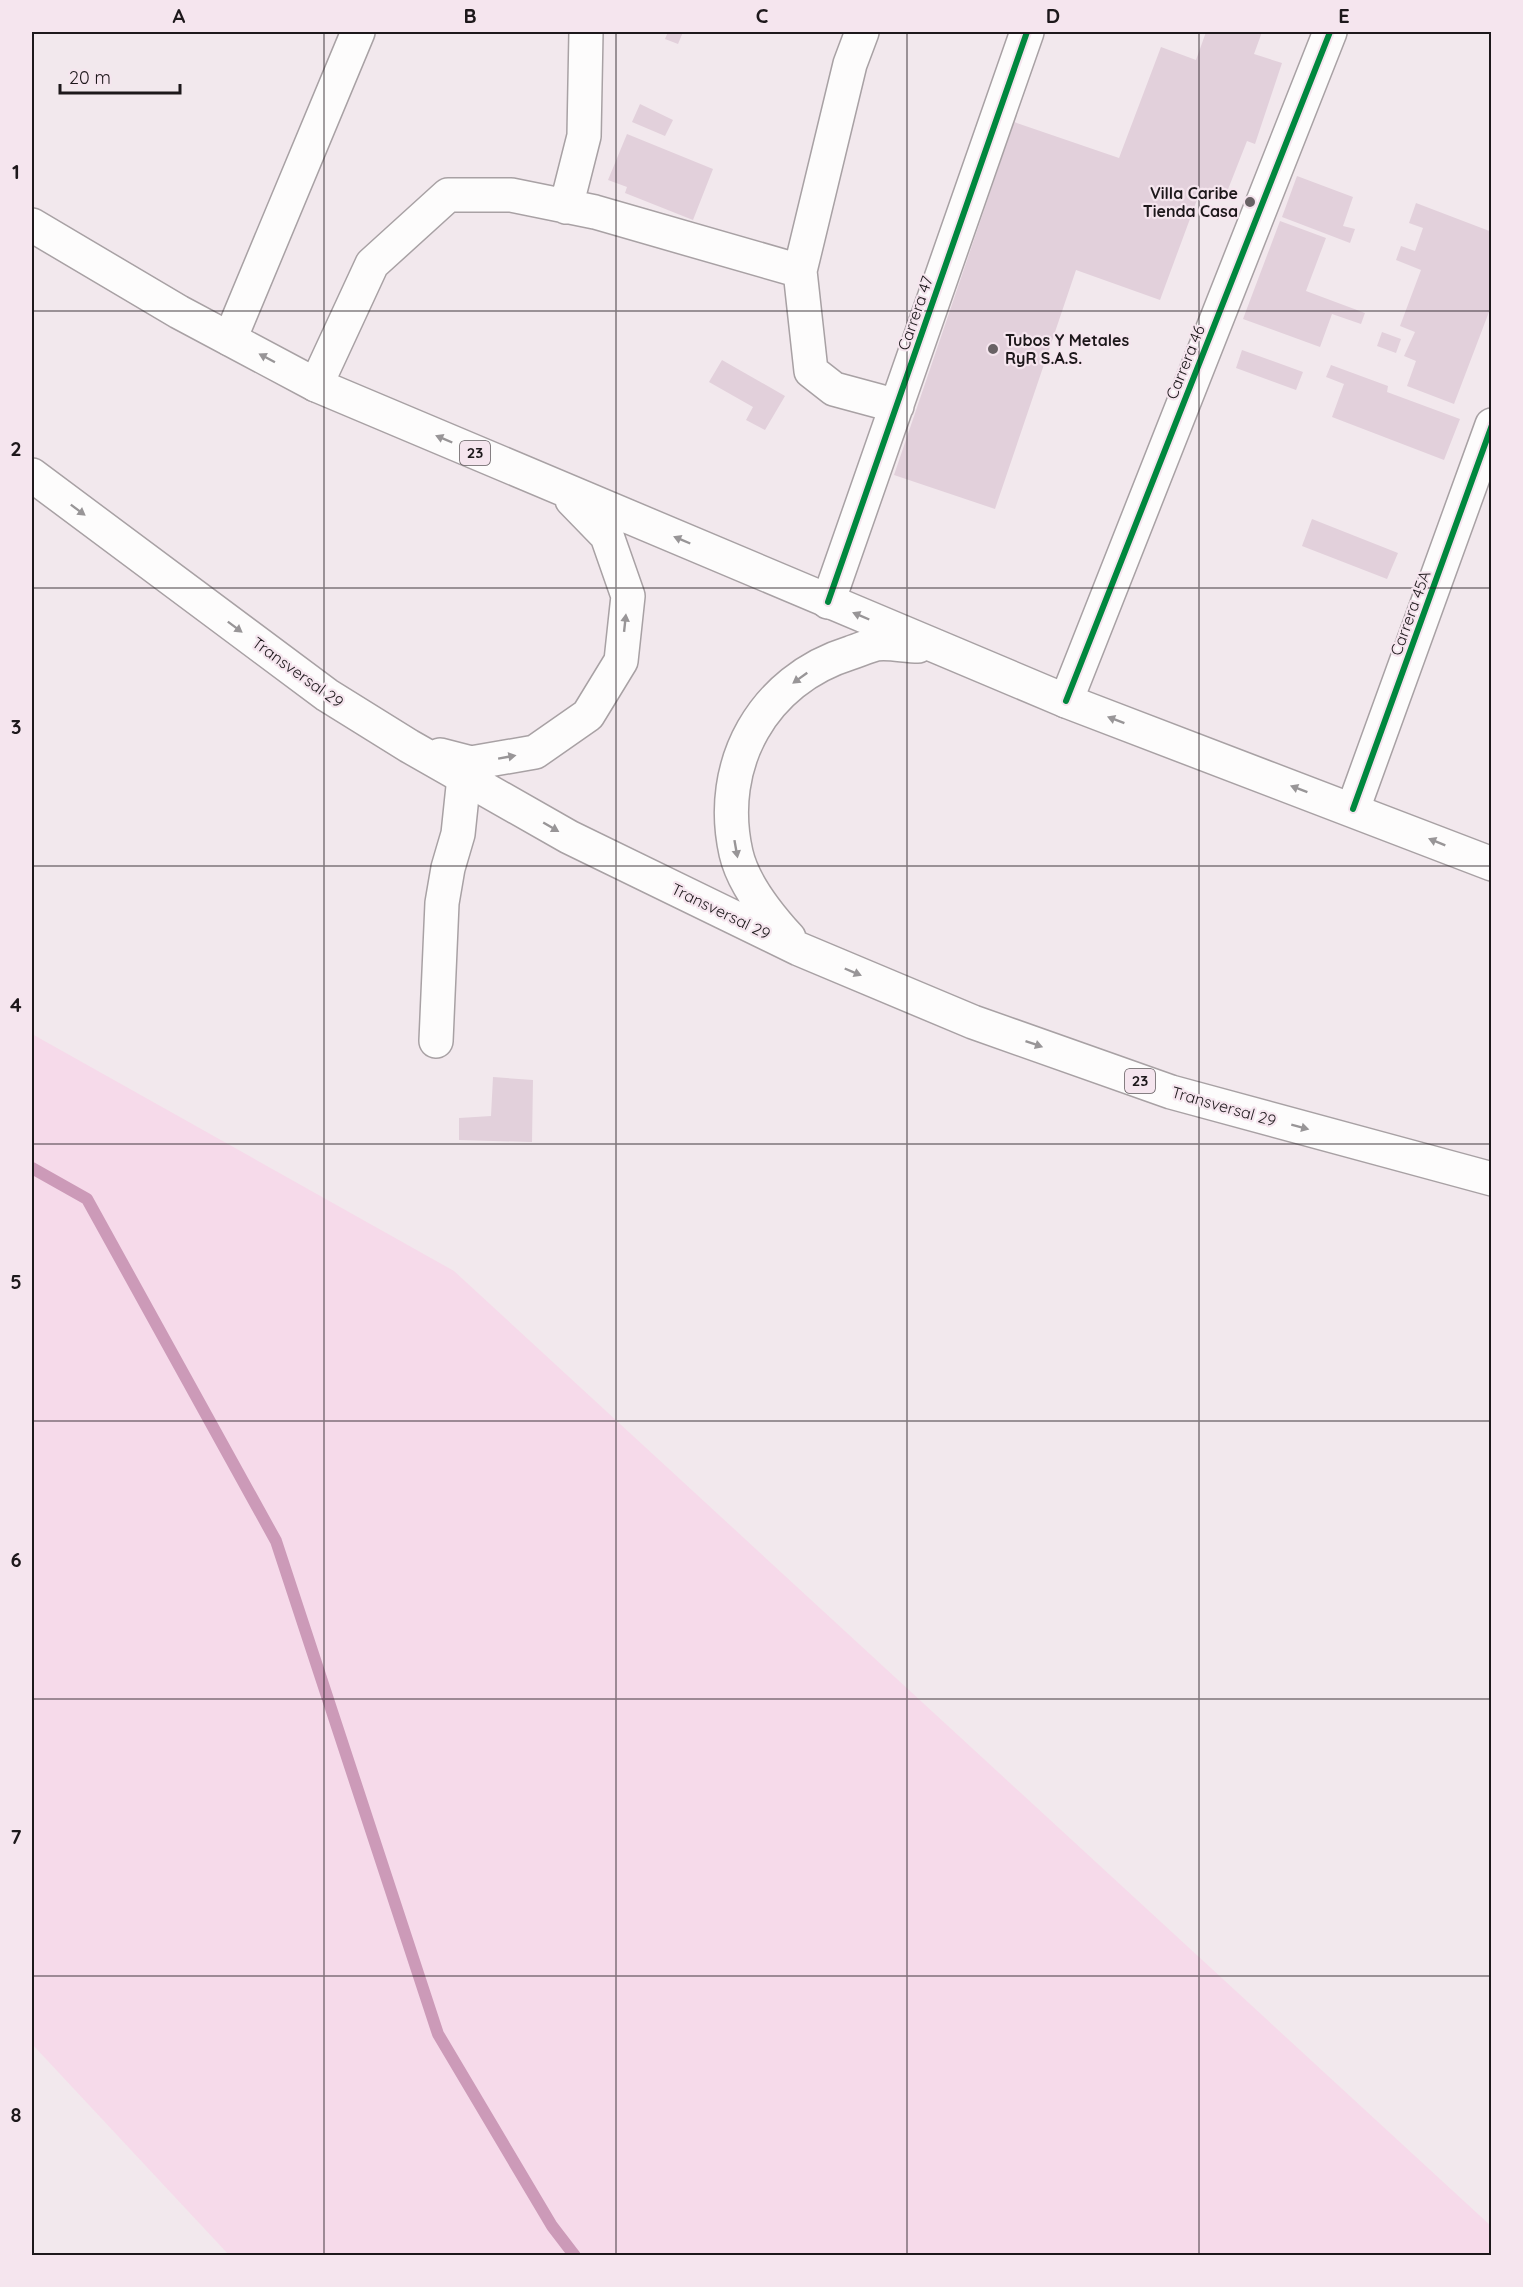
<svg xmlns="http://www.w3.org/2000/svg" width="1523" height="2287" viewBox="0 0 1523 2287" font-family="Quicksand,sans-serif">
	<rect width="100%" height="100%" fill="#f2e8ed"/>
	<path fill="#f6daea" d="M32,1034L454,1271L1491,2226V2255H229L32,2044Z"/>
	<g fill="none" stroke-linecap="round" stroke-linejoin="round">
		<path stroke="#cc9ab8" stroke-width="12" d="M32,1168L87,1199L276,1541L438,2034L552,2226L575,2256"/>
	</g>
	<path fill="#e2d0db" d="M668,32H683L678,44L665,39Z
		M1206,32H1262L1254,54L1282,63L1255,144L1247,141L1225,197L1201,189L1160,300L1076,270L995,509L894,475L1014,122L1119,158L1161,47L1196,60Z
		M640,104L673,120L665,136L632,122Z
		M627,134L713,169L693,220L625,193L627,187L608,180Z
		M1297,176L1353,197L1343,226L1355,229L1350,243L1282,217Z
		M1416,203L1492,232V304L1454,404L1407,386L1416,361L1404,356L1415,332L1400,326L1421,270L1396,260L1401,246L1415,251L1423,228L1409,223Z
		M1280,221L1326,238L1306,291L1365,313L1361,324L1332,314L1320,347L1243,319Z
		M1382,332L1401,339L1396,353L1377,346Z
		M1242,350L1303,372L1296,390L1236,368Z
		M722,360L785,396L765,430L746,420L753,407L709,382Z
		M1331,365L1388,386L1387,392L1460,419L1444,460L1332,417L1344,384L1326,377Z
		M1312,519L1398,553L1387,579L1302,546Z
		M493,1077L533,1080L532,1142L459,1140V1118L491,1116Z"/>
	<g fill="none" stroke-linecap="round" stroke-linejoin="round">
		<defs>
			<path id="minor" d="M862,32L850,64L800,271L811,371L834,389L897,406
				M566,207L584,136L586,32
				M230,339L358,32
				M316,385L372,264L448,195H511L595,212L800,271
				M828,602L1027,32
				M1066,701L1330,32
				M1353,809L1492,425
				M436,1041L442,903L448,868L458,834L464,777"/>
			<path id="highway" d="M32,225L179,312L316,385L1066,701L1492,864
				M32,475L327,695L409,746L569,837L799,949L973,1022L1171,1092L1492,1179
				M440,755L471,763L535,752L588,715L621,661L628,596L607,536L572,500
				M789,938C768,915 743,884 736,853C716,764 763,680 850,653C859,650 868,646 876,644C889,642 905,646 918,646"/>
		</defs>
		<use href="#minor" stroke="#a8a1a4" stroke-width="36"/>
		<use href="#highway" stroke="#a8a1a4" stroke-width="36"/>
		<use href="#minor" stroke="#fdfcfc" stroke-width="33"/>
		<use href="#highway" stroke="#fdfcfc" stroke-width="33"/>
		<defs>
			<path id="cycleway" d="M828,602L1027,32
				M1066,701L1330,32
				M1353,809L1492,425"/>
		</defs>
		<use href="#cycleway" stroke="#f5e5ee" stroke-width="10"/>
		<use href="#cycleway" stroke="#00873e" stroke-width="6"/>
	</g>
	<defs><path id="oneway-solid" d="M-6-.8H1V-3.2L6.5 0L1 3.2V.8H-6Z" transform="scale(1.5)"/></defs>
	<g fill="#989597">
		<use href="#oneway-solid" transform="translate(267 358) rotate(-152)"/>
		<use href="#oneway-solid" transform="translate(444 439) rotate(-157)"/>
		<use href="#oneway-solid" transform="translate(78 510) rotate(37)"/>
		<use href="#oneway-solid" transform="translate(682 540) rotate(-157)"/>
		<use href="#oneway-solid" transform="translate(861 616) rotate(-157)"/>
		<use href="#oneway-solid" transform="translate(625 623) rotate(-84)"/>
		<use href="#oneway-solid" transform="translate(235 627) rotate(37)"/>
		<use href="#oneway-solid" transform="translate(800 678) rotate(144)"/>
		<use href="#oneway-solid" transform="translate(1116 720) rotate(-159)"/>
		<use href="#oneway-solid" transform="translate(507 757) rotate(-10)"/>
		<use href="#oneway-solid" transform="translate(1299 789) rotate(-159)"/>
		<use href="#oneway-solid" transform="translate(551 827) rotate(30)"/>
		<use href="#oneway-solid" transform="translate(1437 842) rotate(-158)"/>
		<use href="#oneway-solid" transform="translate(736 849) rotate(80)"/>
		<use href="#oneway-solid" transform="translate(853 972) rotate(23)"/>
		<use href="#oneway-solid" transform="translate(1034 1044) rotate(19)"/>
		<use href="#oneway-solid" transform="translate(1300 1127) rotate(15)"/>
	</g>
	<path fill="none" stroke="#1d181b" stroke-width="1.5" stroke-opacity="0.55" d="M324,32V2256M616,32V2256M907,32V2256M1199,32V2256M32,311H1492M32,588H1492M32,866H1492M32,1144H1492M32,1421H1492M32,1699H1492M32,1976H1492"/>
	<g fill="#686164" stroke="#f5e5ee" stroke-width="2">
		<circle cx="1250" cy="202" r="6"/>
		<circle cx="993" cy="349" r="6"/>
	</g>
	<g text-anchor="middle" stroke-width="4.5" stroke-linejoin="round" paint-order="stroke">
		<g fill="#f5e5ee" stroke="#5e565a" stroke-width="1.5">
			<rect x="460" y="441" width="30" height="24" rx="4.5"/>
			<rect x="1125" y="1069" width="30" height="24" rx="4.5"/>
		</g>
		<g font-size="15" font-weight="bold" fill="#1d181b">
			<text x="475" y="458">23</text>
			<text x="1140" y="1086">23</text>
		</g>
		<g font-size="16" font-weight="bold" fill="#1d181b" stroke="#f5e5ee" text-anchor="end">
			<text x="1238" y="199">Villa Caribe<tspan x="1238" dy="18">Tienda Casa</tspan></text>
			<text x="1005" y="346" text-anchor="start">Tubos Y Metales<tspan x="1005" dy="18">RyR S.A.S.</tspan></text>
		</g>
		<g font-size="16" fill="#1d181b" stroke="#f5e5ee">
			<text transform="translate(915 313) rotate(-71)" y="6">Carrera 47</text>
			<text transform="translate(1185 362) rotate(-68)" y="6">Carrera 46</text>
			<text transform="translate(1410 613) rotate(-70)" y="6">Carrera 45A</text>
			<text transform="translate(298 672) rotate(36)" y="6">Transversal 29</text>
			<text transform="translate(721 911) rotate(26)" y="6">Transversal 29</text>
			<text transform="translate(1224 1106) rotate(16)" y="6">Transversal 29</text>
		</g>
	</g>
	<rect width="1523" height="2287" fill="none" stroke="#f5e5ee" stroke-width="66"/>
	<path d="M60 84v9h120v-9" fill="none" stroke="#1d181b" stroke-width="3"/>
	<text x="69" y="84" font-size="18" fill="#1d181b" stroke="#f5e5ee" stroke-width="4.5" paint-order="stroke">20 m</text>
	<rect x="33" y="33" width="1457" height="2221" fill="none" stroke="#1d181b" stroke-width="2"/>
	<g font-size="20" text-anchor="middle" font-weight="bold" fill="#1d181b">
		<text x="179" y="23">A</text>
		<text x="470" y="23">B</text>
		<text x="762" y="23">C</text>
		<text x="1053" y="23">D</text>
		<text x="1344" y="23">E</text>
		<text x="16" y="179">1</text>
		<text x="16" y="456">2</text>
		<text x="16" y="734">3</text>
		<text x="16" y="1012">4</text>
		<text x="16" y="1289">5</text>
		<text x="16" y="1567">6</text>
		<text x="16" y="1844">7</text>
		<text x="16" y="2122">8</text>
	</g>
</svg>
